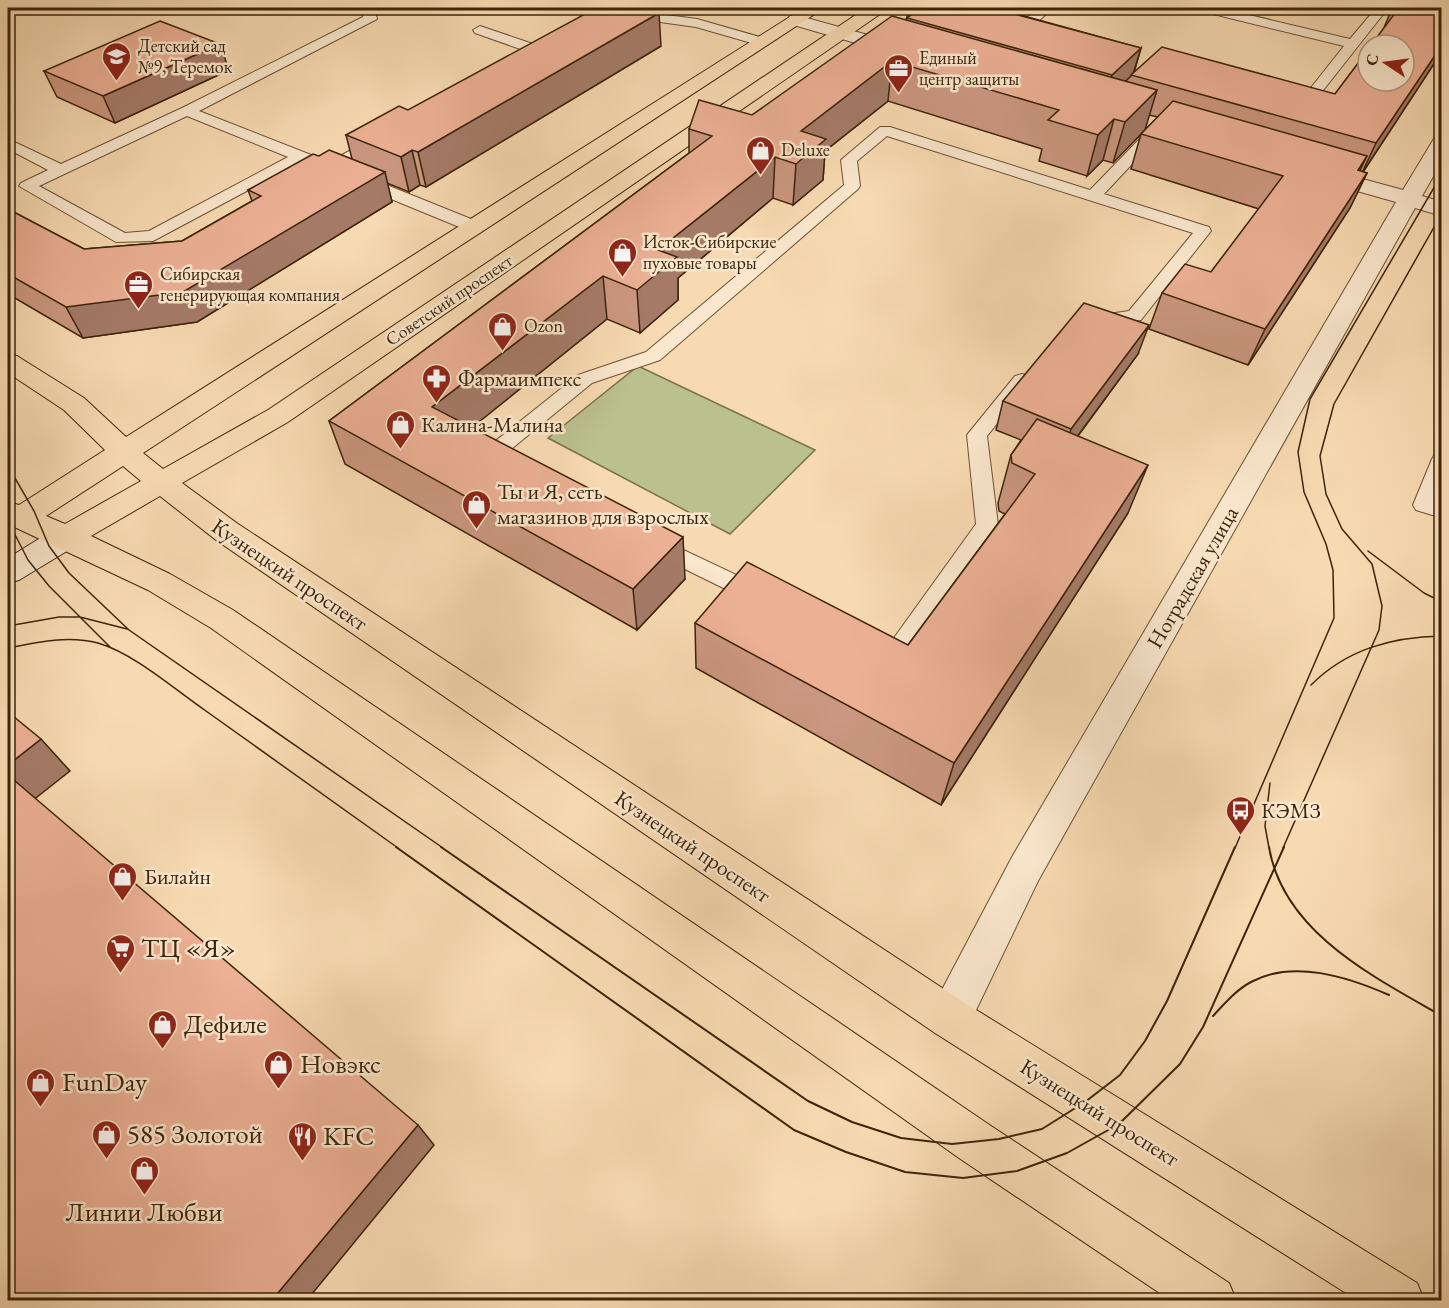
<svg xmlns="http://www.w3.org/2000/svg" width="1449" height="1308" viewBox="0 0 1449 1308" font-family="'EB Garamond',serif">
	<rect width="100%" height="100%" fill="#f8dab2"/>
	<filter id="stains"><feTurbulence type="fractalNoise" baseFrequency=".00333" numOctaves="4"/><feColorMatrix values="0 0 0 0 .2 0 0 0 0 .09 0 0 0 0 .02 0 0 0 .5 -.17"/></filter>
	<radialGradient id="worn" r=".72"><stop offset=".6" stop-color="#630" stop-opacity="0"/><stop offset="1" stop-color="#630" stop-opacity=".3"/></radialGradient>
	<path fill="#bac08e" stroke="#7b724c" stroke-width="1.5" d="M638,366L815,450L730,534L548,438Z"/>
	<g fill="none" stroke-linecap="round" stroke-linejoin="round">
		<defs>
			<path id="service" d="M352,8H374L377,19L199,111L329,162L375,137H385L388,140L385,143L342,167L481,223L483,227L481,231H469L301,162L153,241L116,242L19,186L21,183L48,170L8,149V139L61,164L182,108L363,17V13ZM187,116L288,157L149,231L125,233L39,186Z
				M582,8H612L697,19L767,39L769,42L762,46L696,27L588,12Z
				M1040,8H1053L1034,25L1050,32L1048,35L1043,36L1019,29L1017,26L1019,23Z
				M1200,8H1220L1350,39L1376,8H1388L1310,107L1305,108L1288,104L1286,101L1293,97L1302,99L1344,46L1201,11Z
				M480,26L542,47L544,50L525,63H515L513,60L526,51L475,33L473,30Z
				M1158,124L1163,125L1165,128L1163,131L1104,194L1209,227L1211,231L1141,320L1094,326L1088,325L1085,321L1088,317L1129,311L1193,233L887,136L857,161L860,186L858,189L660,360L592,383L499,459L501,463L498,468C489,471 480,469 475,460L478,455L578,375L646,352L844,185L841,160L880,127H890L1090,190L1153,125Z
				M1022,374L1029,376L1032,380L987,436L998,525L900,668L891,671L873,664L870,657L873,650L882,648L886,649L976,524L967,435L1015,376Z
				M1442,452V487L1436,501L1442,503V518L1416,510L1413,505L1432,459L1435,454Z
				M656,537L768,590L771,596L768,602L760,605L752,602L648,551L645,545L648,539Z"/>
			<path id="minor" d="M796,15L911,47L913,51L911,55L904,57L790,24L787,20L790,16Z
				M1442,135V161L1422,196L1442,202V216L1415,208L1038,881L965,1033L950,1039L935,1033L929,1018L935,1003L1012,857L1396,202L1311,178L1308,173L1311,168L1319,167L1403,190L1435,137Z"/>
			<path id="secondary" d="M66,526L77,529L81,537L77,545L19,580L8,583V558L55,529Z"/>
			<path id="primary" d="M804,8H824L143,453L163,469L268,410L866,8H885L883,12L288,422L182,483L238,524L965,1003L1417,1283L1424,1300H1357L935,1033L216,540L160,496L91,536L170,574L233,610L991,1126L1229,1283L1236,1300H1170L959,1158L211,628L148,590L8,524V502L19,505L105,450L64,410L8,373V354L17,356L84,398L126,437ZM123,466L141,481L65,524L46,516Z"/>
		</defs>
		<use href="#service" stroke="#6b5234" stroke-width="2"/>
		<use href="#minor" stroke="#6b5234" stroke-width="2"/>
		<use href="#secondary" stroke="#3c240a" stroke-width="2"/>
		<use href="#primary" stroke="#3c240a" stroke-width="2"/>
		<use href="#service" fill="#fae7cd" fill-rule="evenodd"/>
		<use href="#minor" fill="#fae7cd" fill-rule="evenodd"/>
		<use href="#secondary" fill="#fae7cd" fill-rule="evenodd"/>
		<use href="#primary" fill="#f8dab2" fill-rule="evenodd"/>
		<path stroke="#3c240a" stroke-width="1.5" d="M8,466L34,511L49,546L69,573L129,630L443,848
			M8,521L28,560L49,586L110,647
			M1368,551L1424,593L1442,602
			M8,626L59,617H80L127,629
			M8,648C37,642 69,635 98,643C135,654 174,689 206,711C270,756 334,802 398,848
			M1311,685C1347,649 1392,637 1442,636
			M1235,848L1334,618L1333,570L1326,544L1304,492L1298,452L1310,399L1442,174
			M1269,848L1265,826L1270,783
			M1283,848L1379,630L1382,606L1372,564L1342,529L1326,494L1320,456L1334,404L1442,213"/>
		<path stroke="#3c240a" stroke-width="2" d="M396,847L794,1130L846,1152L905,1172L963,1178L1017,1171L1067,1153L1119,1124L1180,1064L1203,1027L1284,847
			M441,847L808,1101L852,1122L901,1138L952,1144L999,1139L1042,1129L1085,1102L1120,1075L1145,1041L1167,1001L1235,847
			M1269,847C1283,932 1374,977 1442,1016
			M1213,1016C1224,1004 1236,990 1251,982C1293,959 1348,977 1389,995"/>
	</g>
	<path fill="#cb9780" stroke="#3c240a" stroke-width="1.5" d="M1442,8V57L1439,56L1363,172L1367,173L1350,208L1248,365L1149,329L1162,293L1211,272L1259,209L1131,169L1141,134L1158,117L1149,115L1113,163L1103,160L1087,176L1039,161L1042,149L888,101L825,151L823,180L793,205L773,198L678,278V300L640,333L607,319L472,427L685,579L637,630L345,464L329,421L689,153V129L752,115L906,20L909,10H1002L1141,48L1134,73L1335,94L1383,30L1391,11Z
		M661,46L426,187L420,185L409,192L387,183L392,202L197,322L83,338L8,294V209L84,249L182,241L252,201L248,190L319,156L352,159L346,135L408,110Z
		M229,70L115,123L57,97L44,71Z
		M1138,354L1078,436L1128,513L941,805L696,668L695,623L908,645L1005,514L999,511L998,503L1011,455L1021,440L996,430L1003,401Z"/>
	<path fill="#a57b68" stroke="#3c240a" stroke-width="1.5" d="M980,8H1005L976,30Z
		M659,13L661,46L426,187L418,152Z
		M220,44L229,70L115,123L103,96Z
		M1442,45V52L1439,56L1361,175L1376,143Z
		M1141,48L1133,74L1104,102L1112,75Z
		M892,61L888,101L825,151L823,180L793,205L796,164L801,131Z
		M1157,90L1145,130L1113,163L1125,122Z
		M1114,119L1103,160L1087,176L1098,135Z
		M412,150L420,185L409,192L401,157Z
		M1367,156L1350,191L1358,170Z
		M775,157L773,198L678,278V300L640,333L637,290L658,250Z
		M385,172L392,202L197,322L83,338L66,307Z
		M1367,173L1350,208L1248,365L1265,329Z
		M603,276L607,319L444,450L432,407Z
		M1149,325L1138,354L1062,457L1071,429Z
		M1148,465L1128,513L941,805L954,763Z
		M683,537L685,579L637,630L633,589Z
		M41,739L70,771L32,801L8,776V765Z
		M418,1125L434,1145L307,1300H272Z"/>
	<path fill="#ecb095" stroke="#3c240a" stroke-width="1.5" d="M596,8H640L659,13L418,152L412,150L401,157L346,135L399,106L408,110Z
		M913,8H992L1141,48L1112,75L907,18L915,12L909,10Z
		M1394,8H1442V45L1376,143L1131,75L1162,47L1335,94L1368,50V81H1404V45H1371L1396,12L1391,11Z
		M892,16L1157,90L1125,122L1114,119L1098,135L1048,120L1059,110L892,61L801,131L826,139L796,164L775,157L658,250L677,257L637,290L603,276L432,407L683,537L633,589L329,421L712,136L689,129L699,100L752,115Z
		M160,21L220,44L103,96L44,71Z
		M1173,101L1367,156L1358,170L1367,173L1265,329L1162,293L1185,264L1211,272L1283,176L1141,134Z
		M329,150L385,172L183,292L66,307L8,274V209L84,249L182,241L261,196L248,190L313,154L319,156Z
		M1084,303L1149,325L1071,429L1003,401Z
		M1037,419L1148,465L954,763L695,623L747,562L908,645L1035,474L1012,463L1011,455Z
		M8,712L41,739L8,765Z
		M8,775L418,1125L272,1300H8Z"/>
	<defs>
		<symbol id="school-pin" viewBox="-11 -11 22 30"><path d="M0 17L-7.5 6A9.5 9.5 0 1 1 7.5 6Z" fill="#8f2418" stroke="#fae7cd"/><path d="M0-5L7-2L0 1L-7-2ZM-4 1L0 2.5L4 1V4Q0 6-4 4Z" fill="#fff"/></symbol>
		<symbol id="office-pin" viewBox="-11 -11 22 30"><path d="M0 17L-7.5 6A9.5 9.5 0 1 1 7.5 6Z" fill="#8f2418" stroke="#fae7cd"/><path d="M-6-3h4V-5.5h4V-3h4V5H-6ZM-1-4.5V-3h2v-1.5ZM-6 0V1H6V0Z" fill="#fff"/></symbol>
		<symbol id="shop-pin" viewBox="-11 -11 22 30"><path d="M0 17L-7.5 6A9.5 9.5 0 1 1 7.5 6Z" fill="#8f2418" stroke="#fae7cd"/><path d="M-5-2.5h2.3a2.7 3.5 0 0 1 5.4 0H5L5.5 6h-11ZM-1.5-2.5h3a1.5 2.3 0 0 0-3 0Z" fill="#fff"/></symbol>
		<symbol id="pharmacy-pin" viewBox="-11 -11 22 30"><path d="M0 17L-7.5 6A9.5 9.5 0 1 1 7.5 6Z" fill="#8f2418" stroke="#fae7cd"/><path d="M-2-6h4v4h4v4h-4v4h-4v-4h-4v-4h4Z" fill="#fff"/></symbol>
		<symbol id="bus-pin" viewBox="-11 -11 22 30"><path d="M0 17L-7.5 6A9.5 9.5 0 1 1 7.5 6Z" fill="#8f2418" stroke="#fae7cd"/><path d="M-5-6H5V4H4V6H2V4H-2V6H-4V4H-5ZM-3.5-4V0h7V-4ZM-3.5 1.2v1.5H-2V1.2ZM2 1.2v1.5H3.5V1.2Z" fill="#fff"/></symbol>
		<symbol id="supermarket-pin" viewBox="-11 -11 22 30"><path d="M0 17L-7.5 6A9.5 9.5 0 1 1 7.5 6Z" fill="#8f2418" stroke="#fae7cd"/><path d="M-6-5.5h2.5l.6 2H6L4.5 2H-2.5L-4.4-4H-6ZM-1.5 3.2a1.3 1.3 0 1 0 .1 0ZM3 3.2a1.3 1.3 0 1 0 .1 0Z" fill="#fff"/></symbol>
		<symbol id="restaurant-pin" viewBox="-11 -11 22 30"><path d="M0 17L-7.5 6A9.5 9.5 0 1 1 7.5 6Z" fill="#8f2418" stroke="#fae7cd"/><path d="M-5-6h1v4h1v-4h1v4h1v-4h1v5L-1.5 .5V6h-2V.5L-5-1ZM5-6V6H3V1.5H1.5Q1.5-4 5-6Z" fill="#fff"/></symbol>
	</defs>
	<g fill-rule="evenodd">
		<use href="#school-pin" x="100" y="40" width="33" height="45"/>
		<use href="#office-pin" x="882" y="52" width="33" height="45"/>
		<use href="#shop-pin" x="744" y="134" width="33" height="45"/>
		<use href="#shop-pin" x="606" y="236" width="33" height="45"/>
		<use href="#office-pin" x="122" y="268" width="33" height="45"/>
		<use href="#shop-pin" x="486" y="310" width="33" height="45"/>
		<use href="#pharmacy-pin" x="420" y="362" width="33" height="45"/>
		<use href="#shop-pin" x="384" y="408" width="33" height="45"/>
		<use href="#shop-pin" x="460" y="488" width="33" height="45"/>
		<use href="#bus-pin" x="1224" y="794" width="33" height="45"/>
		<use href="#shop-pin" x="106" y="860" width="33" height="45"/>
		<use href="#supermarket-pin" x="104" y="932" width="33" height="45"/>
		<use href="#shop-pin" x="146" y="1008" width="33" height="45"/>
		<use href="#shop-pin" x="262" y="1048" width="33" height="45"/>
		<use href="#shop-pin" x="24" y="1066" width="33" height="45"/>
		<use href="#shop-pin" x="90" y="1118" width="33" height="45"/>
		<use href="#restaurant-pin" x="286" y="1120" width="33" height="45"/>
		<use href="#shop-pin" x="128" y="1154" width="33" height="45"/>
	</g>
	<g text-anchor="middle" stroke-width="5" stroke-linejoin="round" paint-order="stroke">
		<g font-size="18" fill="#3c240a" stroke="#fae7cd" text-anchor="start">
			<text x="138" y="52">Детский сад<tspan x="138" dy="21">№9, Теремок</tspan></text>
			<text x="919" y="64">Единый<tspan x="919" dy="21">центр защиты</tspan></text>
			<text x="781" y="156">Deluxe</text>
			<text x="643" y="248">Исток-Сибирские<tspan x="643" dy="21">пуховые товары</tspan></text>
			<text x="160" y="280">Сибирская<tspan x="160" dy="21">генерирующая компания</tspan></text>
			<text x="524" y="332">Ozon</text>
		</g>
		<g font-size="18" fill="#3c240a" stroke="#fae7cd">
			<text transform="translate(449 300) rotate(-34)" y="6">Советский проспект</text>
		</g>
		<g font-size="22" fill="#3c240a" stroke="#fae7cd" text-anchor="start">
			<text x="458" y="386">Фармаимпекс</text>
			<text x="421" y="432">Калина-Малина</text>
			<text x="497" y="499">Ты и Я, сеть<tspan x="497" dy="25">магазинов для взрослых</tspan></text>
			<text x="1261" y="818">КЭМЗ</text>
			<text x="144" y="884">Билайн</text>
		</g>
		<g font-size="22" fill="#3c240a" stroke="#fae7cd">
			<text transform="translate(290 574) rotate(34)" y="8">Кузнецкий проспект</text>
			<text transform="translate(1192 577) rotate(-60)" y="8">Ноградская улица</text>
			<text transform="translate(693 846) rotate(34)" y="8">Кузнецкий проспект</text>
			<text transform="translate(1100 1112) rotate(32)" y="8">Кузнецкий проспект</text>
		</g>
		<g font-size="27" fill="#3c240a" stroke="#fae7cd" text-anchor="start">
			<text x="141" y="957">ТЦ «Я»</text>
			<text x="184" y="1033">Дефиле</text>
			<text x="300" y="1073">Новэкс</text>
			<text x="62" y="1091">FunDay</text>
			<text x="127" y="1143">585 Золотой</text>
			<text x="323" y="1145">KFC</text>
			<text x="144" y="1221" text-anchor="middle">Линии Любви</text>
		</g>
	</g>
	<rect width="1449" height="1308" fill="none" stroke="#f8dab2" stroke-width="30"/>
	<rect x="9" y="9" width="1431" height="1290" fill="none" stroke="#3c240a" stroke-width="3"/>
	<rect x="15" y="15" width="1419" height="1278" fill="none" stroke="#3c240a" stroke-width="1.5"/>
	<g transform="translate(1386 63) rotate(283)"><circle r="28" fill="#fae7cd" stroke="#ae997f" stroke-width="1.5"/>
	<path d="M0-4.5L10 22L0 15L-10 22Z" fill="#8f2418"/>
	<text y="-9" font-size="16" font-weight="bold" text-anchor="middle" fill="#3c240a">С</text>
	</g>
	<rect width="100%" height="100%" filter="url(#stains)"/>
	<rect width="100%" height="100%" fill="url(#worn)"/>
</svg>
